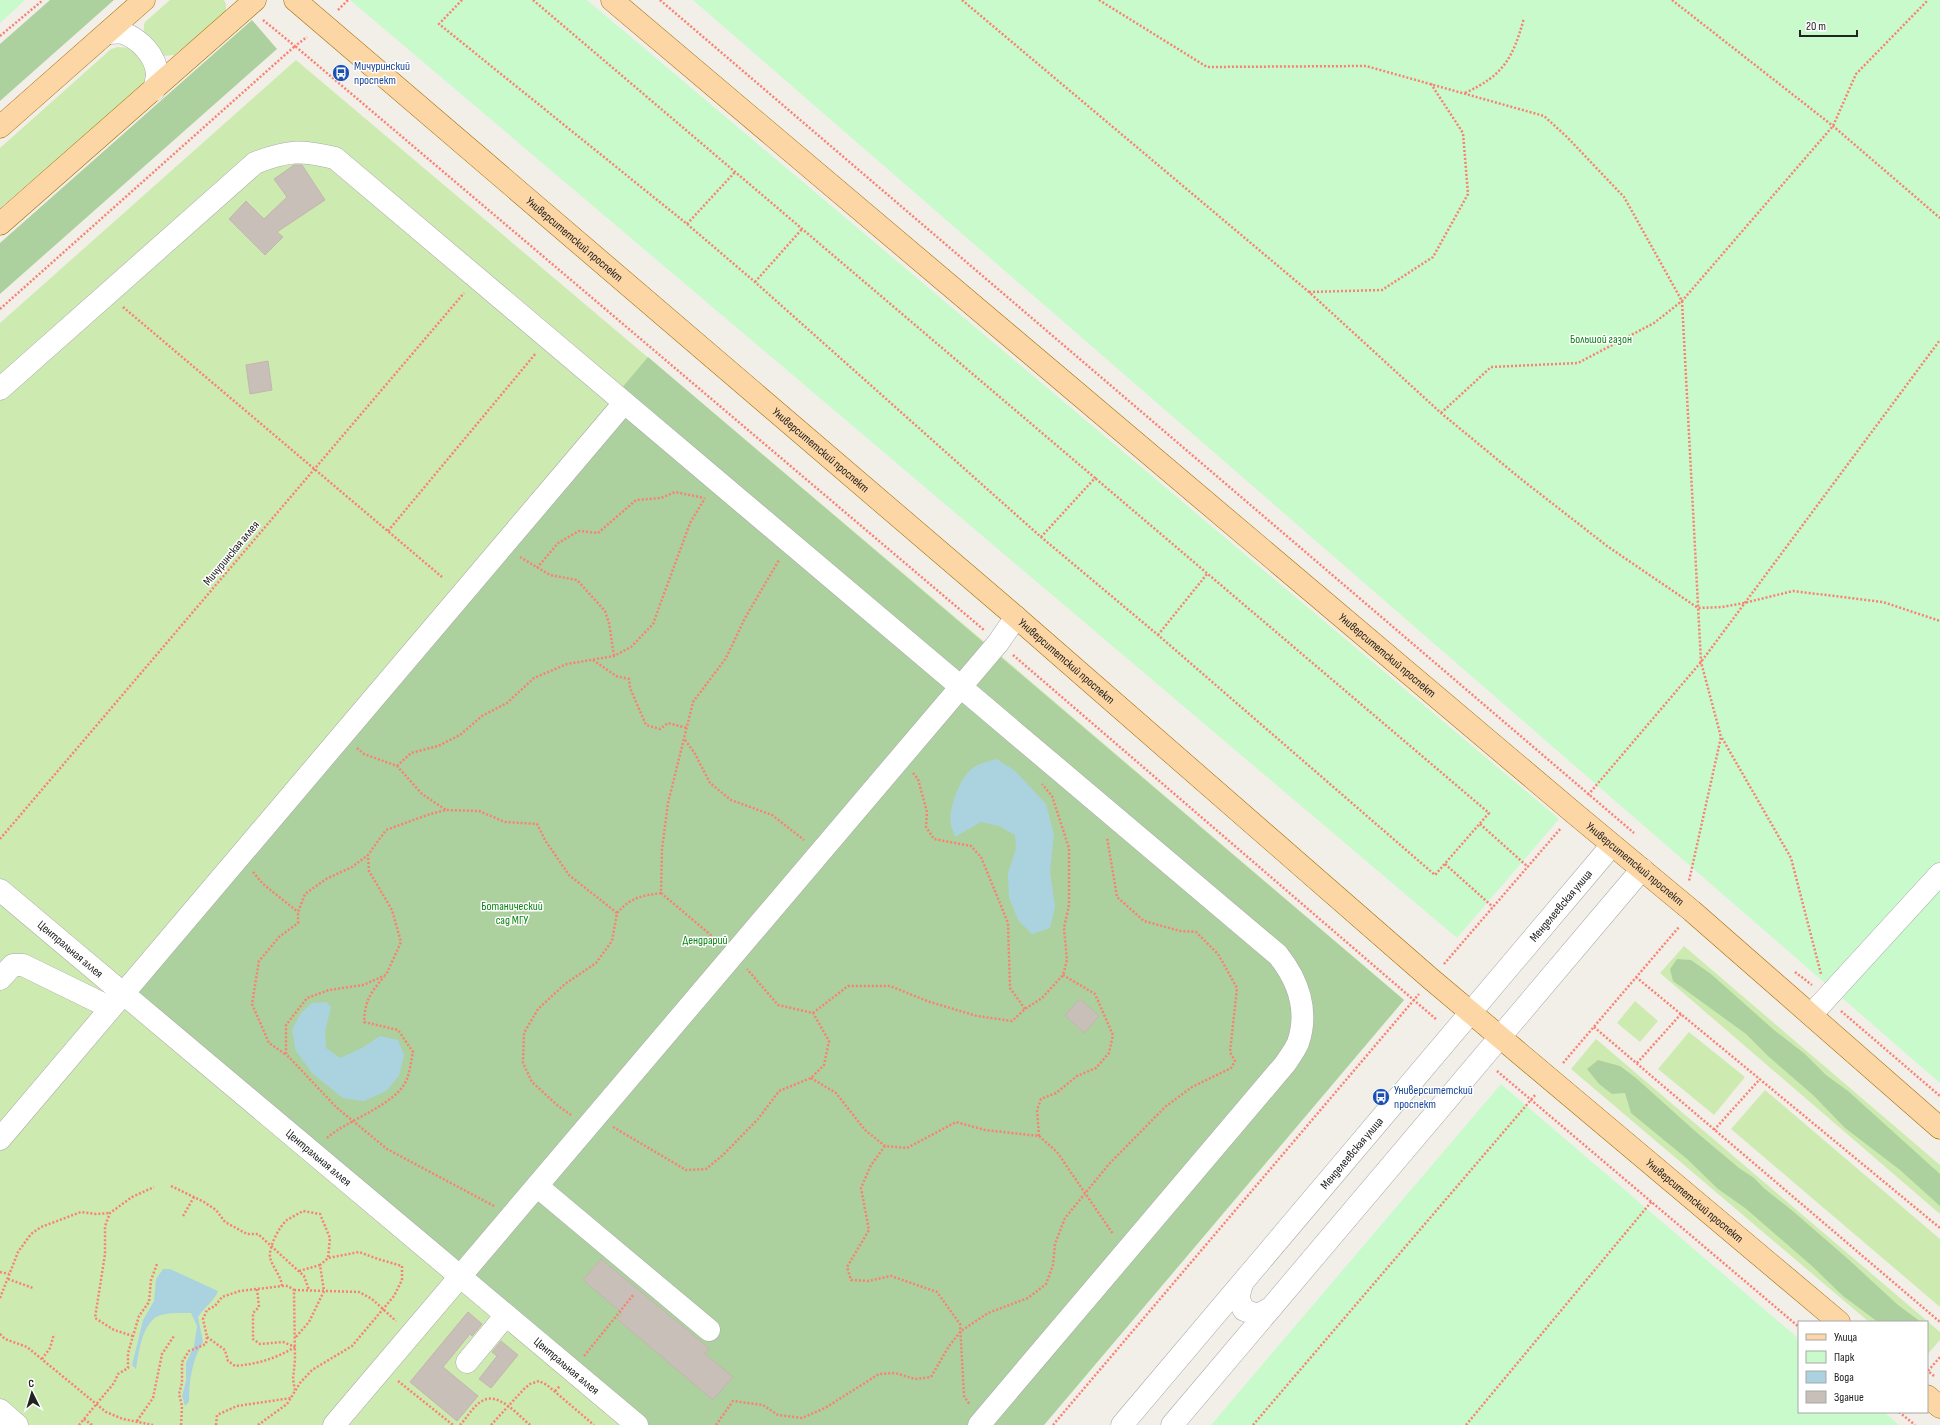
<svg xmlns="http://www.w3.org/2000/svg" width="1940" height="1425" viewBox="0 0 1940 1425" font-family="'Sofia Sans Condensed',sans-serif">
	<rect width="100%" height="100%" fill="#f2efe9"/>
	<path fill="#cdebb0" d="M170,0H224L226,4V13L174,55L163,56C155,47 139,35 145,22Z
		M118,47L133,48L140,53L148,71L144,84L0,208V148L111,49Z
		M296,60L993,649L1404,1000L1044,1425H0V323Z
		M1684,946L1940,1165V1214L1660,973Z
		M1635,1001L1658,1021L1640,1042L1617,1023Z
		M1689,1032L1745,1077L1714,1115L1658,1069Z
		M1596,1039L1940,1332V1340L1927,1355V1322H1869L1571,1069Z
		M1765,1090L1940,1239V1307L1731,1129Z"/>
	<path fill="#add19e" d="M50,0H114L0,101V44Z
		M252,20L277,49L0,294V243Z
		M648,357L1404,1000L1044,1425H649L120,980Z
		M1677,959L1691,960L1711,974L1774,1030L1805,1054L1826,1075L1848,1091L1940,1174V1206L1900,1170L1845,1128L1813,1095L1768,1056L1746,1034L1673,981L1670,969Z
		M1598,1060L1620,1066L1636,1078L1695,1131L1739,1168L1754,1178L1765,1189L1794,1212L1848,1259L1898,1305L1921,1322H1878L1843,1296L1812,1266L1745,1208L1718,1189L1687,1159L1631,1113L1625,1093L1612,1094L1599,1084L1587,1069Z"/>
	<path fill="#c8facc" d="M0,0H25L0,23Z
		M350,0H587L1559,819L1457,938Z
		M693,0H1940V1083Z
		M1501,1084L1799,1339V1412H1884L1899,1425H1211Z"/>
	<path fill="#aad3df" d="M997,759L1015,771L1046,804L1054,835L1050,871L1055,907L1050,928L1032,934L1018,920L1009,897L1008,873L1016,849L1015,835L999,826L981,822L955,837C954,833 952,829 951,825C948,809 960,777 973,768C980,763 989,761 997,759Z
		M326,1002L331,1007L325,1032L326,1048L340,1058L362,1048L380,1036L398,1040L404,1055L399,1076L386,1091L364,1101L343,1098L313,1074L296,1051L292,1030L301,1013L312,1003Z
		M163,1269H170L218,1291C216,1299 203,1309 198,1317L203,1342C192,1361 189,1380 189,1402L185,1406L182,1396L186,1381V1363L194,1346L197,1326L191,1313C181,1313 165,1312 156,1317C141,1328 139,1353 136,1369L132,1365L143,1320L154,1301L156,1279Z"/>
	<path fill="#c7bfb8" stroke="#c4b6ab" d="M294,165H302L325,200L277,232L283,237L265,255L229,219L246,201L264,219L287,197L274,179Z
		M268,361L272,390L250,394L246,365Z
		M1080,999L1099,1016L1084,1033L1065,1015Z
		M601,1259L709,1348L705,1354L733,1377L713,1400L617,1319L622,1313L583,1280Z
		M468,1312L482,1324L472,1336L470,1334L443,1367L478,1396L457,1421L410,1382Z
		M501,1341L518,1355L491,1388L479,1379L497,1356L492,1352Z"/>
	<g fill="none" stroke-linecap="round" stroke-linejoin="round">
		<defs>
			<g id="minor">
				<path d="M108,33C113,33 119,32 123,33C140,39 156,56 157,74C157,79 155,85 154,90"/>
				<path d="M0,389L255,163C288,150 301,150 335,158L1278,955C1298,980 1309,1011 1298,1043C1295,1050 1289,1058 1285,1064L979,1425"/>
				<path id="s1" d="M0,890L637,1425"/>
				<path d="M0,979L13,965H23L111,1008"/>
				<path d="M1811,1015L1940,874"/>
				<path d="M0,1139L624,403"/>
				<path d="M537,1186L709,1330"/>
				<path d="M1242,1284L1238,1298L1244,1310L1258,1315L1271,1308"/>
				<path d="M467,1362L506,1315"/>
				<path d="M0,1410L17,1425"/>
				<path d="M334,1425L998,643L1016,617"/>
				<path id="s2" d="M1122,1425L1612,845"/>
				<path d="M1172,1425L1642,869"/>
			</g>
			<g id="major">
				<path id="s3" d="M295,0L1016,617L1431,979L1839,1322"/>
				<path id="s4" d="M612,0L1574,813L1692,911L1940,1128"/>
				<path d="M0,127L144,0"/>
				<path d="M0,224L255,0"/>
				<path d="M1927,1396L1940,1407"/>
			</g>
		</defs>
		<use href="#minor" stroke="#a9a9a9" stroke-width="23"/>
		<use href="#major" stroke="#a06b00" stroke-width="23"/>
		<path stroke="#fa8072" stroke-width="2.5" stroke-dasharray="2 2" stroke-linecap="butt" d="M462,0L439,24L687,224L755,282L1041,537L1158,635L1435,875L1489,813L1095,478
			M533,0L1095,478L1041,537
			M660,0L1634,833
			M962,0L1309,292L1441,413L1521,479L1607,546L1698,608L1722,607L1744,603L1793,591L1883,602L1940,621
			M1099,0L1207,67L1366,66L1544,116L1567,137L1624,197L1682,301L1701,662L1721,737L1689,881
			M1672,0L1833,126L1940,218
			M338,10L348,0
			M263,20L295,46L307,37
			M0,36L43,0
			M1465,93C1504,75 1513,58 1524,18
			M687,224L735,172
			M755,282L802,229
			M1309,292L1382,290L1433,257L1468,194L1463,133L1431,84
			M123,307L442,577
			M0,309L295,46L984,630
			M1441,413L1491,367L1578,363L1654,323L1682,301L1833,126L1856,74L1928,0
			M388,531L536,353
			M520,557L550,575L577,580L605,611L609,623L614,656
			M537,568L558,543L579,531L598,533L636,500L661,498L675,492L704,498
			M1158,635L1207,574
			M1013,655L1437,1020
			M593,660L616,676L629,679L630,688L646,725L660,729L668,723L687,728
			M1722,738L1791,858L1821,974
			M685,740L694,752L710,783L731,800L772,815L804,840
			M357,748L364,754L397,766L422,794L446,810
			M397,766L411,753L438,746L460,735L482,716L507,703L534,678L567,664L614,656L631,647L653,624L690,523L705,498
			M913,773L918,779L927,812L926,827L934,839L971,846L981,857L1008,923L1010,988L1025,1009
			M1588,795L1701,662L1940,340
			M1480,824L1528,867
			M0,839L464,293
			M1445,864L1493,907
			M253,872L263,884L298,912
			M661,893L719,942
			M617,913C631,897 641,896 661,893L662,849L668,803L693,702L726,658L745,618L779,560
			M1444,964L1561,828
			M1795,972L1812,985
			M1636,977L1940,1228
			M1841,1011L1940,1096
			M813,1013L848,986H890L930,1002L977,1016L1012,1021L1025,1009L1042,998L1063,975L1067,960L1064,928L1069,905V848L1052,796L1042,784
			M1594,1027L1940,1322
			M285,1054L269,1043L252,1004L259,961L279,937L298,923V912L305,894L326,879L352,867L368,855
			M1563,1063L1679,927
			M1637,1063L1681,1014
			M1497,1071L1799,1327
			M811,1078L836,1093L865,1130L885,1146L907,1148L956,1122L985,1130L1039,1136L1057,1152L1113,1234
			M613,1127L686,1170L706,1169L723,1155L758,1119L779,1091L811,1078L824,1065L829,1041L813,1013L778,1005L747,969
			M1714,1130L1760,1079
			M1039,1136L1037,1110L1041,1099L1056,1093L1077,1076L1096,1068L1109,1053L1113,1035L1095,994L1063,975
			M327,1138C348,1119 397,1105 407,1079C410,1071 411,1061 413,1052L398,1030L364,1022C365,1001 370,993 384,977
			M885,1146L871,1165L861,1188L869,1230L847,1267L851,1280L868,1281L891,1276L937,1292L960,1324L964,1396L970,1405
			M171,1186L204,1202L216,1210L225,1222L247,1234H258L304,1276L309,1290
			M494,1206L387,1149L336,1107L286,1054V1025L307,998L329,990L363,985L386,975L401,942L392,910L369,871L368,855L386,830L430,814L446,810L479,811L505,822L537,824L545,840L569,875L617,913L612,941L596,963L565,984L538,1009L524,1033L523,1063L532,1082L557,1105L571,1115
			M183,1216L194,1197
			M299,1271L320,1265
			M0,1272L9,1274
			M8,1279L33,1288
			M282,1286C281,1275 272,1267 270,1257C269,1246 279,1227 287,1220C292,1217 298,1214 303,1211L320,1214L330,1238L328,1258L320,1265L324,1291L309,1322L295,1338
			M257,1289L259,1307L253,1313V1339L260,1344L283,1342L295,1347
			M294,1290L359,1292L372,1299L396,1321
			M0,1298L18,1252L31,1234L41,1227L81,1212L96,1214L110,1213
			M0,1334L5,1339L27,1347L106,1412L123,1419L153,1425
			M133,1336L114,1330L95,1318L105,1254V1226L110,1213L132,1197L154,1187
			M207,1337L225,1350L228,1361L235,1366C257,1364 275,1359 295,1347
			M584,1356L634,1294
			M42,1359L50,1348L54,1334
			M1934,1376L1928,1371L1940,1357
			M398,1381L453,1425
			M555,1391L560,1386
			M1899,1412L1915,1425
			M84,1419L92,1425
			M137,1421L153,1398L162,1354L174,1336
			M79,1425L114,1383L118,1374L128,1368V1353L139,1316L149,1302L151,1280L157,1264
			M181,1425L182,1406L179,1394L182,1383V1362L189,1351L206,1344L207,1337L203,1319L207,1310L215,1306L222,1297L240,1291L282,1286H288L294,1290L295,1360L293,1379L295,1391
			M216,1425L217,1415L237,1406L291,1398
			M258,1425L287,1404L300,1383L312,1370L352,1346L394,1296L402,1280V1266L378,1259L359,1252L328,1258
			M460,1425C467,1418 473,1406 482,1401C498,1391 518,1415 530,1425
			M491,1425L524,1389L530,1384L539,1381L547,1385L594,1425
			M716,1425L733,1401L763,1405L778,1415L802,1418L825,1408L879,1374L895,1373L915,1379L931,1377L949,1346L961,1331L988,1313L1028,1298L1046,1284L1053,1265L1055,1244L1065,1218L1109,1164L1165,1107L1192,1087L1231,1068L1235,1061L1230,1052L1237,988L1218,954L1196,932L1180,931L1144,921L1117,897L1107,837
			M1053,1425L1419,994
			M1253,1425L1536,1094
			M1466,1425L1652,1201"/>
		<use href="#minor" stroke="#fff" stroke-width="22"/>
		<use href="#major" stroke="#fcd6a4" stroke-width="22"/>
	</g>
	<defs>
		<symbol id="bus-disc" viewBox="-11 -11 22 22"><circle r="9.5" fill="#1a4fb4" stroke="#fff"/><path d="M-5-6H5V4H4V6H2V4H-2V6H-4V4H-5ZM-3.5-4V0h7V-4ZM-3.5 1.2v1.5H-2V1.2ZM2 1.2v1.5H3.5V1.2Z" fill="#fff"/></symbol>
	</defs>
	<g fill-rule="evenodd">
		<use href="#bus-disc" x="331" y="63" width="20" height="20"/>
		<use href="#bus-disc" x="1371" y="1087" width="20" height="20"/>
	</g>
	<g text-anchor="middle" stroke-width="3" stroke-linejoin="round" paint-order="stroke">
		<g font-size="12" fill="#164399" stroke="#fff" text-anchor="start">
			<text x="354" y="70">Мичуринский<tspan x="354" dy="14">проспект</tspan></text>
			<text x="1394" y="1094">Университетский<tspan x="1394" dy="14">проспект</tspan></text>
		</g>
		<g font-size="12" fill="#222" stroke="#fff">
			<text dy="4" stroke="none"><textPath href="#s3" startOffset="368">Университетский проспект</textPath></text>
			<text dy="4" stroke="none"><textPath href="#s3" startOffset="692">Университетский проспект</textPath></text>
			<text transform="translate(231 553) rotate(-50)" y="4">Мичуринская аллея</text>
			<text dy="4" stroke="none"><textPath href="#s4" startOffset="1015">Университетский проспект</textPath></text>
			<text dy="4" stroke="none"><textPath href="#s3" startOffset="1016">Университетский проспект</textPath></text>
			<text dy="4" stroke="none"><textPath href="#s4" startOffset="1339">Университетский проспект</textPath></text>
			<text dy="4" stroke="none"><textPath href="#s2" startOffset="680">Менделеевская улица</textPath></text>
			<text dy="4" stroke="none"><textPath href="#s1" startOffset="92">Центральная аллея</textPath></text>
			<text dy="4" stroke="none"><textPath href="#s2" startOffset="356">Менделеевская улица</textPath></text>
			<text dy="4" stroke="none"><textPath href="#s1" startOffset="416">Центральная аллея</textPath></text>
			<text dy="4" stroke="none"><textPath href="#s3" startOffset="1844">Университетский проспект</textPath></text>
			<text dy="4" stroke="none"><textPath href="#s1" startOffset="740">Центральная аллея</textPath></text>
		</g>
		<g font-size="12" fill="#0c8416" stroke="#fff">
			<text x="1601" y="343">Большой газон</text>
			<text x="512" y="910">Ботанический<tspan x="512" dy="14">сад МГУ</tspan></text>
			<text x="705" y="944">Дендрарий</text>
		</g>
	</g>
	<rect x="1798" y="1321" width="130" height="92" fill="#ffffff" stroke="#a7a7a7"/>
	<rect x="1806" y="1334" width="20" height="6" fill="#fcd6a4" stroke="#a7a7a7"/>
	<text x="1834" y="1341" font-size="12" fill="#222222">Улица</text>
	<rect x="1806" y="1351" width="20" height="12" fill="#c8facc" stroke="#a7a7a7"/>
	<text x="1834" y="1361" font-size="12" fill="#222222">Парк</text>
	<rect x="1806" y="1371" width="20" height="12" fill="#aad3df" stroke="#a7a7a7"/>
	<text x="1834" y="1381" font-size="12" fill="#222222">Вода</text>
	<rect x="1806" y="1391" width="20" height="12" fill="#c7bfb8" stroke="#a7a7a7"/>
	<text x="1834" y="1401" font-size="12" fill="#222222">Здание</text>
	<g transform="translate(32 1393) rotate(355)" stroke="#ffffff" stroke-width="3" paint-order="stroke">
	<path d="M0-3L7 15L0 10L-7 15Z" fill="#222222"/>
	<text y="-6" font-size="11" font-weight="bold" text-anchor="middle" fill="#222222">С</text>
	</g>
	<path d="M1800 30v6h57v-6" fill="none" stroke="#222222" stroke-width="2"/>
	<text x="1806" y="30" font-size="12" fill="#222222" stroke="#ffffff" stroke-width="3" paint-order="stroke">20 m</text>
</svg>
